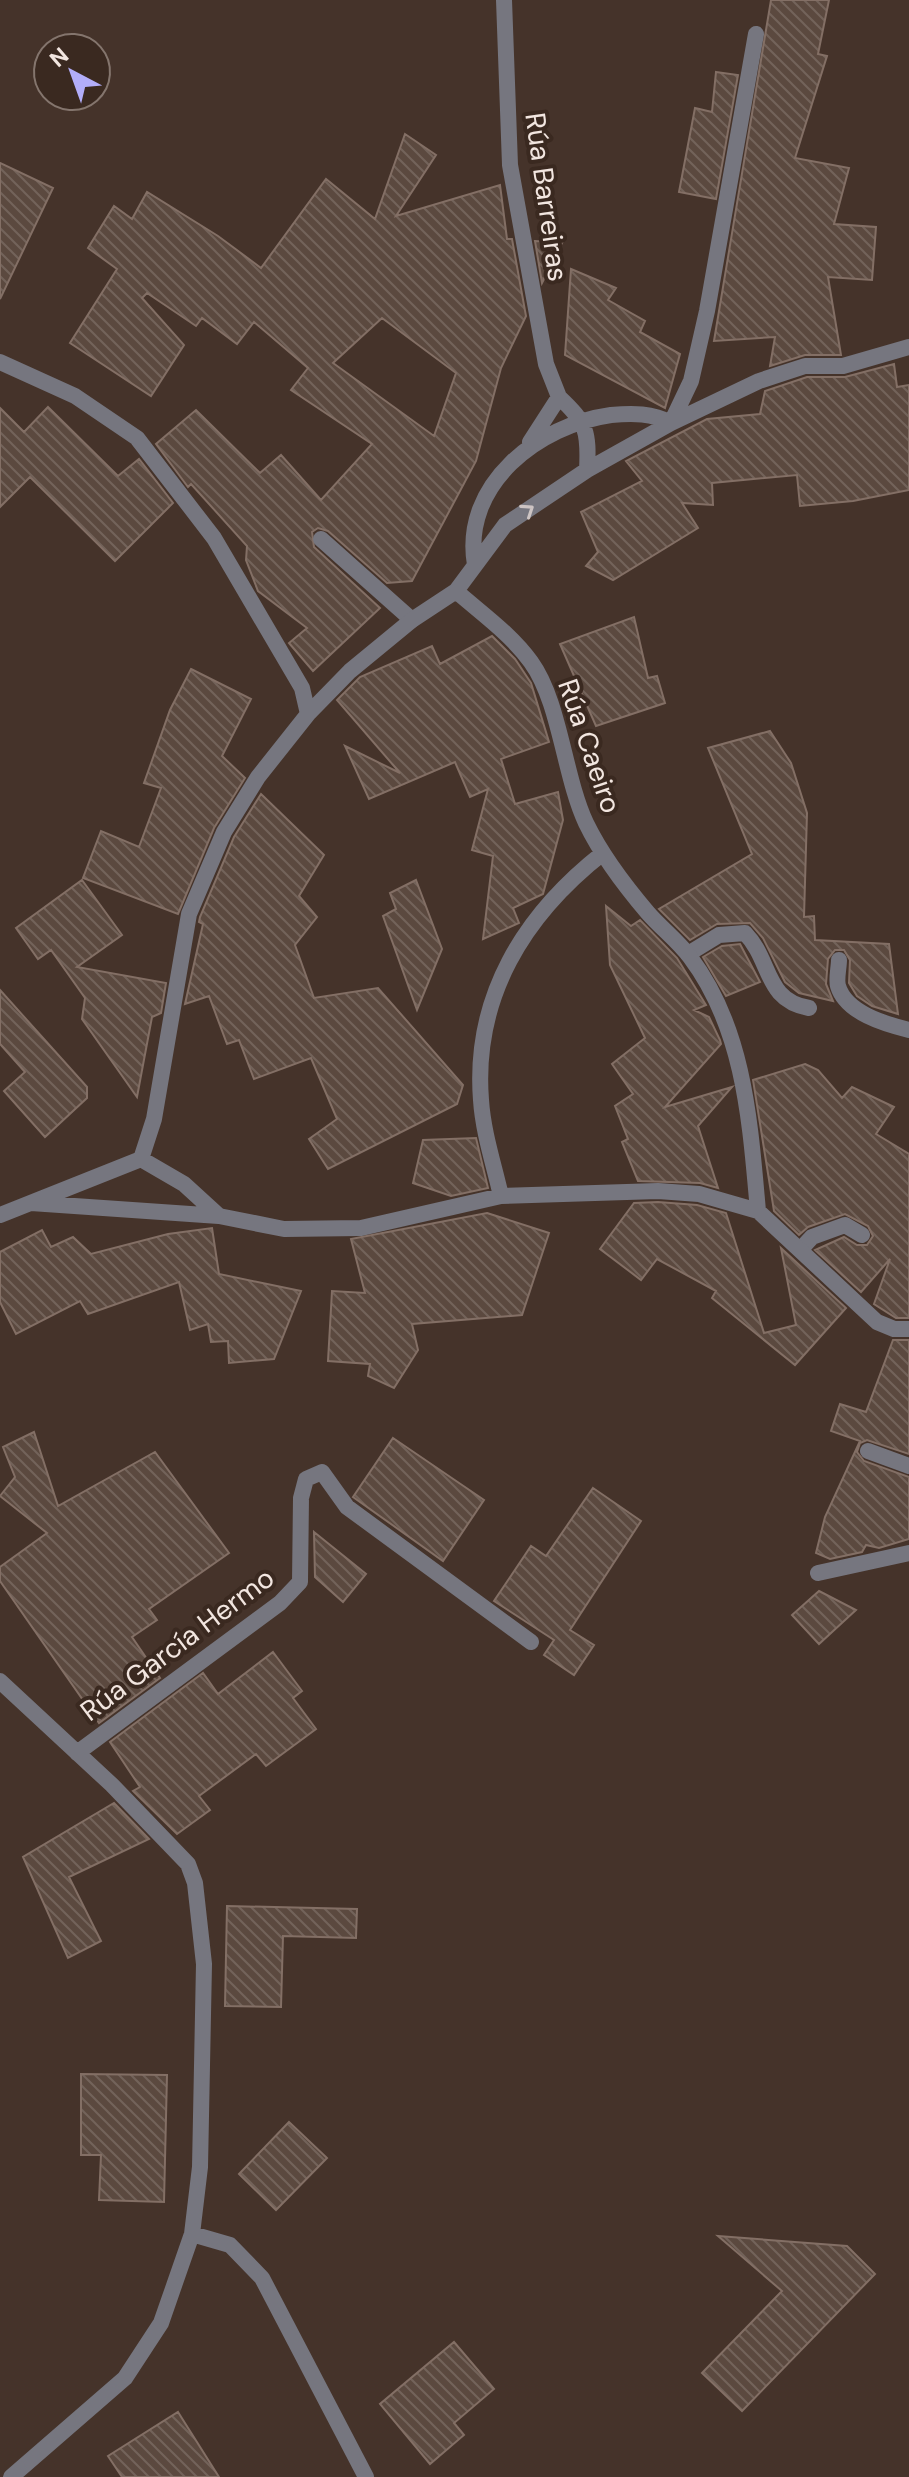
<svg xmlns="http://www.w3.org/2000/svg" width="909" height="2477" viewBox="0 0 909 2477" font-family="'DM Sans',sans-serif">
	<defs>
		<pattern id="building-back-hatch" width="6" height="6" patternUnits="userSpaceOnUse" patternTransform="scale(2)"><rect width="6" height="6" fill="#5b493f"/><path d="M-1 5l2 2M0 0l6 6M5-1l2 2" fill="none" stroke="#73635a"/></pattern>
	</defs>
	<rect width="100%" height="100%" fill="#45332a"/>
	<path fill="url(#building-back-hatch)" stroke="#836f65" stroke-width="2" fill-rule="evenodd" d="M771,0H829L818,54L827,56L795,158L849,168L834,224L876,227L872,280L828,277L841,355H805L770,366L775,337L714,341Z
		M716,72L738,75L716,199L679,192L695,108L712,112Z
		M405,134L436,155L396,216L500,185L507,239H512L526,316L501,368L476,461L412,581L387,583L328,531L318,528L312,532L314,547L380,608L313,671L289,643L307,628L258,591L246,560L247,546L191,484L188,487L156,444L196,410L260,473L281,455L321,500L372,444L291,390L308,368L254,322L237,344L202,318L196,326L147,293L142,298L184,345L151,396L70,343L117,269L88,248L114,206L132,219L147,192L218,236L261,268L326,179L375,219ZM382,318L456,373L434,436L333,363Z
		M0,163L53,188L0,299Z
		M535,241L562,243L542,283Z
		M571,269L616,288L608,300L645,321L640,332L680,354L665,408L565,355Z
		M894,364L897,387L909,385V490L853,501L800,506L797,475L712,483L713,505L682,503L698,528L613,580L586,566L598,552L581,512L642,481L626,461L707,419L760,414L765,391L807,377H845Z
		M48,407L118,476L139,459L173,503L115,561L30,477L0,507V408L24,432Z
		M634,617L648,678L657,676L665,703L596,726L560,644Z
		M492,636L515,659L531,683L549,742L501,759L515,804L558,792L563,820L543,894L513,908L519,923L483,939L493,856L472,850L488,789L470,797L455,762L369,799L345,746L400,773L337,700L360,677L432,646L440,664Z
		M191,669L251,699L222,756L245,778L214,828L178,914L83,878L101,831L139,847L161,788L144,783L170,710Z
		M770,731L791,763L807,813L804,917L814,916L815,940L889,944L898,1014L872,1006L857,996L849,983L850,960L844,950H835L828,959L826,984L833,1001L799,993L785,982L763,938L750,923L717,924L690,940L659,909L752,854L708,748Z
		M261,794L324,855L299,896L317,917L295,945L314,998L378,988L463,1085L457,1104L328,1169L309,1139L337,1119L311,1058L254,1079L239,1040L227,1044L209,996L185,1004L203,924L199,922L200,917L234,837Z
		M82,880L122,935L77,967L166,983L161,1013L152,1017L137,1097L82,1019L85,998L51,950L38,959L16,928Z
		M416,880L442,949L417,1010L383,916L396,909L390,893Z
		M606,906L631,926L640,920L677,958L706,1005L694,1010L709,1017L720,1040L721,1044L665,1107L732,1087L698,1126L718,1188L700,1183L638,1181L622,1142L628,1139L615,1106L633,1094L612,1064L645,1038L610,965Z
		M740,944L760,982L726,996L703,957L722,946Z
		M0,990L87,1087V1098L45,1137L4,1091L25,1072L0,1044Z
		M805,1064L818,1070L842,1098L852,1087L894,1107L876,1134L909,1154V1318H896L874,1304L890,1259L861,1292L815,1250L844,1237L857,1245H867L873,1236L868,1226L845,1214L808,1227L799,1235L774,1211L753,1080Z
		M476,1138L488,1188L451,1196L413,1183L423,1140Z
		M658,1202L697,1205L726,1213L764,1333L796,1325L781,1248L846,1308L795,1365L712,1298L716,1291L657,1259L641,1280L600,1249L634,1203Z
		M487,1213L549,1233L522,1315L412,1324L418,1350L394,1388L368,1376L370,1364L328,1361L332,1291L365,1293L351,1239Z
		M212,1228L219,1274L301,1291L274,1359L229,1363L228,1341L211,1342L208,1324L190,1330L179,1282L88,1314L80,1301L16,1334L0,1302V1252L42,1230L51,1247L73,1237L91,1254L168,1234Z
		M893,1340H909V1454L867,1440L860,1443L857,1452L864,1461L909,1477V1539L879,1548L866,1545L862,1552L830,1559L816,1553L825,1517L860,1441L831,1431L840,1404L866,1412Z
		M34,1432L58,1506L155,1452L229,1553L149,1609L157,1620L132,1637L160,1678L99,1723L0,1581V1567L47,1533L0,1496L15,1477L3,1447Z
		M393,1438L484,1500L443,1561L353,1497Z
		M593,1488L641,1521L570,1630L594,1645L574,1675L544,1655L554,1640L494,1601L531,1546L546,1556Z
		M314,1532L366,1574L343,1602L315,1577Z
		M819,1591L856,1610L819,1644L792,1615Z
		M273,1652L302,1691L293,1698L316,1729L266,1766L256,1754L199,1796L210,1810L177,1834L133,1791L140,1787L110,1742L203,1673L218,1694Z
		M114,1803L149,1839L69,1877L101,1941L68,1958L23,1857Z
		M227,1906L357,1909L356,1938L283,1936L281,2007L225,2006Z
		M81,2074L167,2075L164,2202L99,2200L101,2155H81Z
		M289,2122L327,2158L276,2210L239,2174Z
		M718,2236L847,2246L875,2274L742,2411L702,2373L782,2291Z
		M454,2342L494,2389L454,2423L464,2435L430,2464L380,2404Z
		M178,2412L219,2477H122L108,2456Z"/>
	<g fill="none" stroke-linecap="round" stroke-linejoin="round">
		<path stroke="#76767f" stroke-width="16" d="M321,539L412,620
			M688,954L719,935L745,933C772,961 764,1000 809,1008
			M839,960C839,967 836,979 838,986C846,1013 885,1024 909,1030
			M801,1249L812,1237L845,1225L862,1235"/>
		<path stroke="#76767f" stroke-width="16" d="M504,0L510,165L546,364L559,397
			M0,362L75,396L137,438L214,538L302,688L308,714
			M671,423L691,381L707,311L756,34
			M671,423L759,381L805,366H843L909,347
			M530,442L559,397C587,423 589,432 587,470
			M456,591C481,613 511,634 531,662C560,702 564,776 586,823C601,854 625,886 648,913C661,928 678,941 690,957C745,1030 750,1123 758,1211
			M141,1159L154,1119L189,914L224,832L258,777L308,714L350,671L412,620L456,591L505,525L587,470L671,423C652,413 633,413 611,415C539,425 461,484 475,565
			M141,1159L184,1184L219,1216L284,1229L361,1228L501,1196L658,1191L699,1194L758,1211L877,1322L894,1329H909
			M501,1196C494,1165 483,1132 481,1100C473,997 524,915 603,853
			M31,1203L219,1216
			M0,1215L141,1159
			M868,1451L909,1466
			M818,1573L909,1553
			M0,1681L112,1785L188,1864L195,1883L204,1964L200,2167L192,2234L161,2323L125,2378L11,2477
			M77,1753L280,1603L300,1582L301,1498L306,1479L322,1472L347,1507L531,1642
			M192,2234L230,2245L262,2278L366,2477"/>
	</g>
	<defs><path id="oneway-chevron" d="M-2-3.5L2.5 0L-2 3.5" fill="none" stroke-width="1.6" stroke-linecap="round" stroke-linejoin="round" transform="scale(2)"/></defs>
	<use stroke="#cdc4c3" href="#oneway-chevron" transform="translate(528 510) rotate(-34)"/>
	<g text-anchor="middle" stroke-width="8" stroke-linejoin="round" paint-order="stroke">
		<g font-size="28" fill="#f2e6e0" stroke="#3a2920">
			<text transform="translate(547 197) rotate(82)" y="10">Rúa Barreiras</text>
			<text transform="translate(590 746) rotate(71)" y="10">Rúa Caeiro</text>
			<text transform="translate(177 1644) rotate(-37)" y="10">Rúa García Hermo</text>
		</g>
	</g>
	<g transform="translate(72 72) rotate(319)"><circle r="38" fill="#3a2920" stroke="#84756d" stroke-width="2"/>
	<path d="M0-6L14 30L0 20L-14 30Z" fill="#b2adf9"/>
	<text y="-12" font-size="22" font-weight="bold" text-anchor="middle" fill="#f2e6e0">N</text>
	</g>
</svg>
